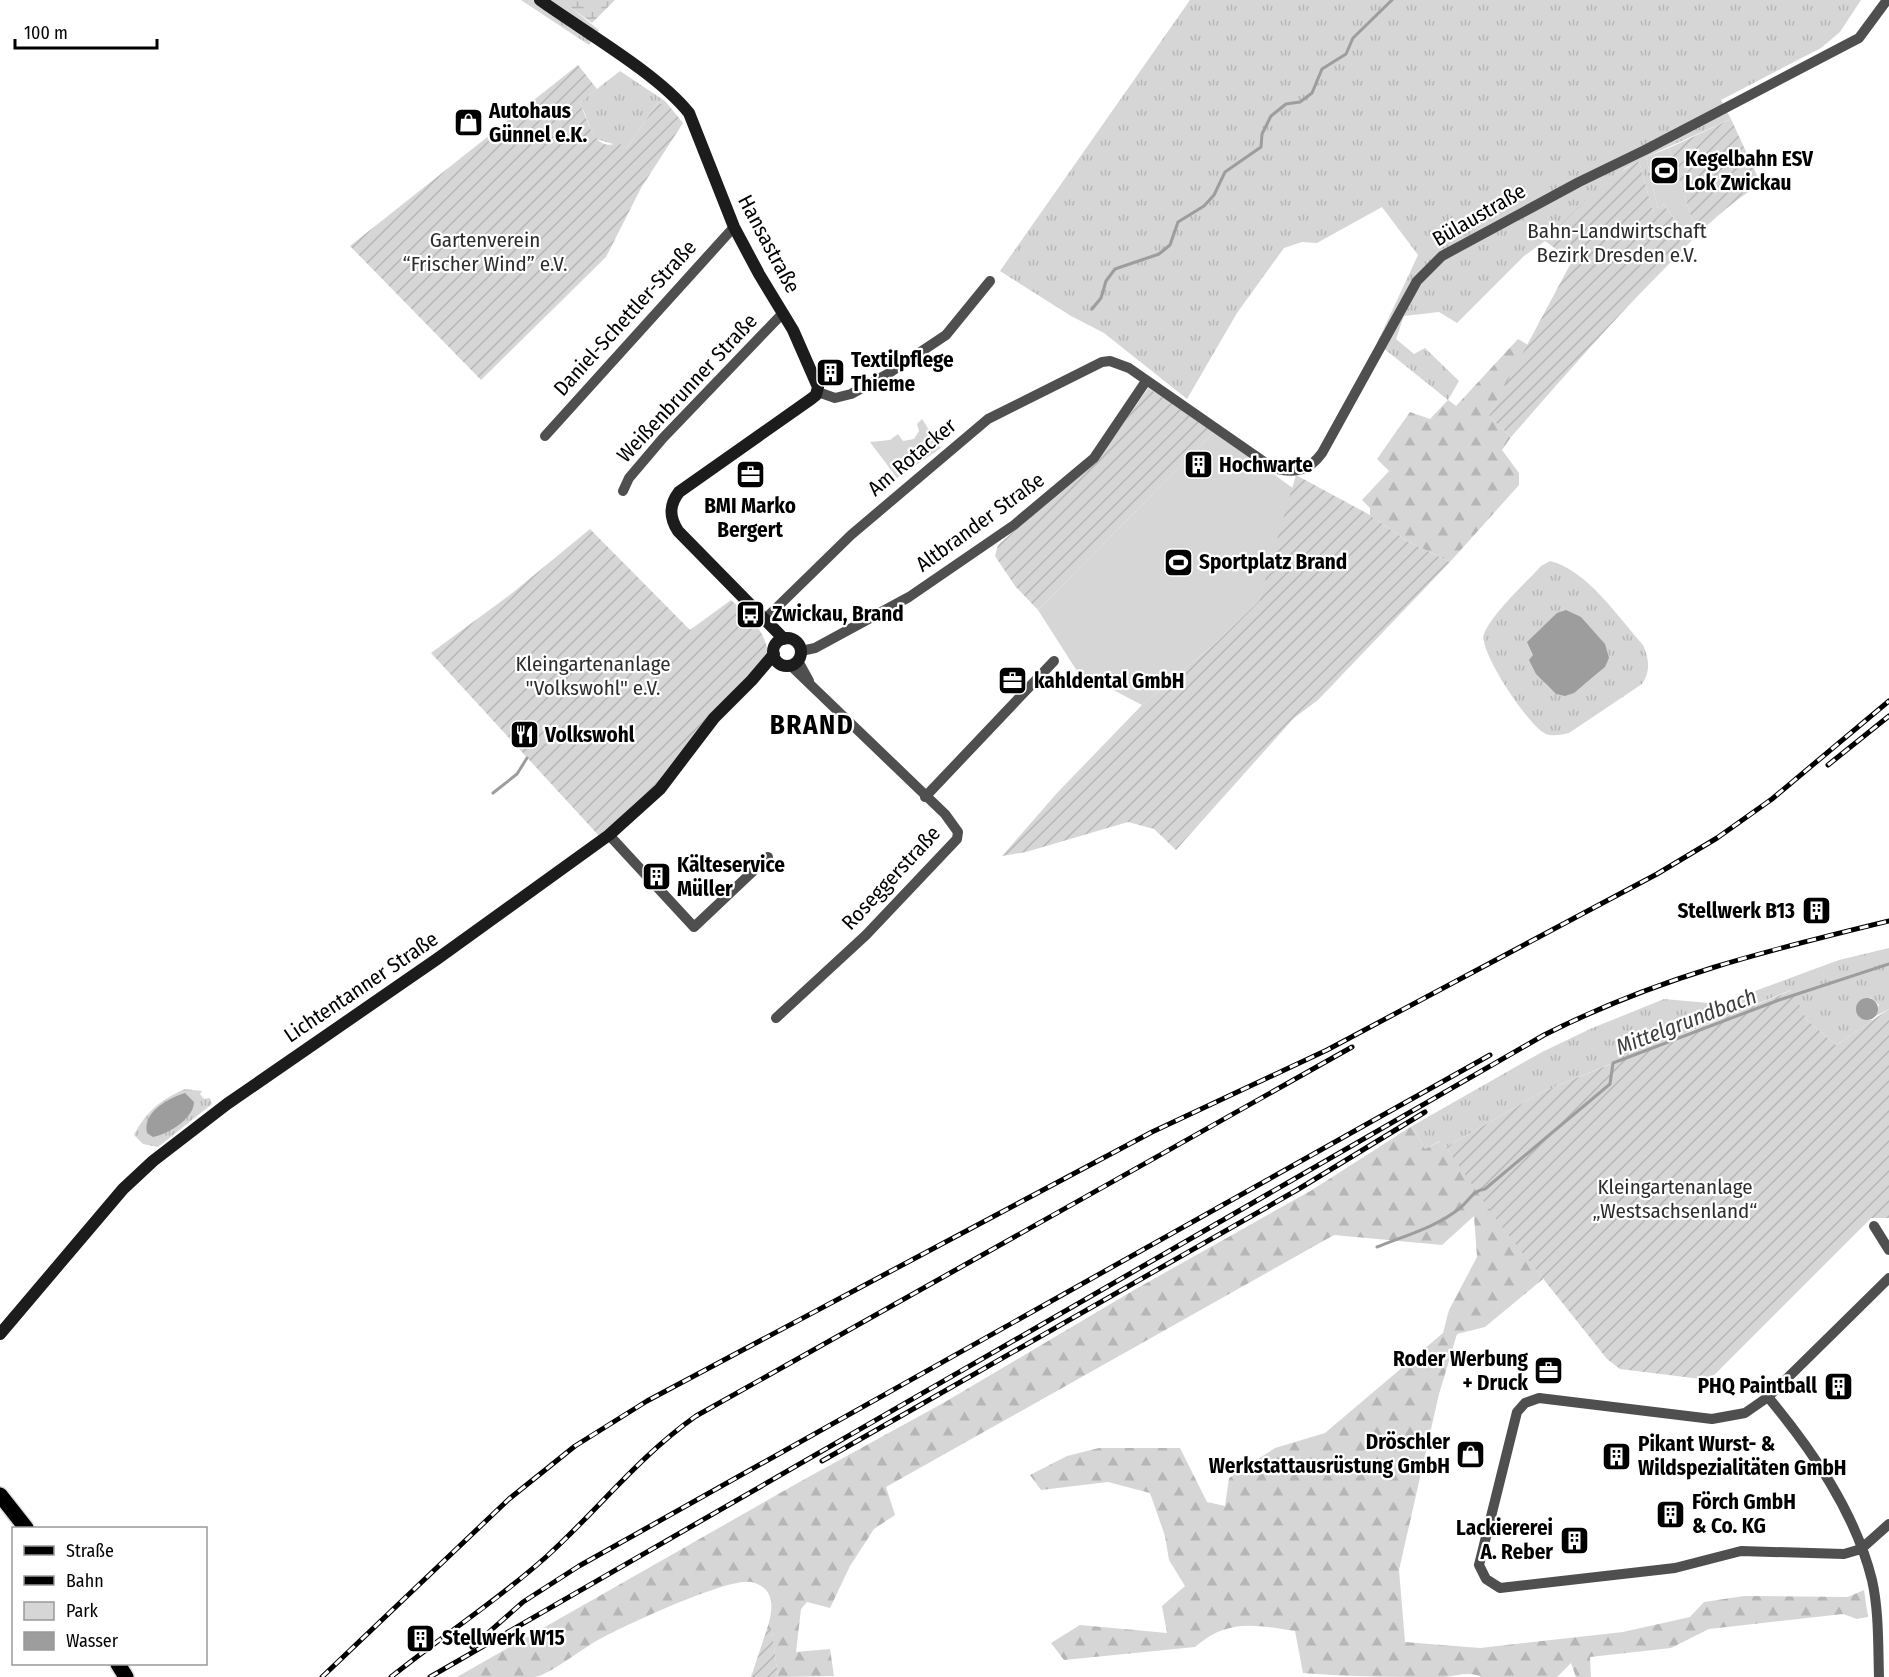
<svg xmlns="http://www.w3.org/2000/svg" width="1889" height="1677" viewBox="0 0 1889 1677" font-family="'Fira Sans Condensed',sans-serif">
	<defs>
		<pattern id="grass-tufts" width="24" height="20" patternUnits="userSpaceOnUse" patternTransform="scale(1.5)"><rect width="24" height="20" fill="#d6d6d6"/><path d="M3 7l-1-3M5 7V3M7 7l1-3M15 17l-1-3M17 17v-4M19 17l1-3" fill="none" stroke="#b6b6b6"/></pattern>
		<pattern id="forest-firs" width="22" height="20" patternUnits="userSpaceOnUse" patternTransform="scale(1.5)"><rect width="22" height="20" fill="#d6d6d6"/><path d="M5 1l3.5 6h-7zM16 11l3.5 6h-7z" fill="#b6b6b6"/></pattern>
		<pattern id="wetland-marsh" width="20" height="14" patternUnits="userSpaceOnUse" patternTransform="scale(1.5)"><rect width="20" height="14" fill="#d6d6d6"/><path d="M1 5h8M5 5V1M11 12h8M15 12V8" fill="none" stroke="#b6b6b6"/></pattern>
		<pattern id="garden-furrows" width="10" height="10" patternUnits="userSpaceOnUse" patternTransform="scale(1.5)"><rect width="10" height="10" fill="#d6d6d6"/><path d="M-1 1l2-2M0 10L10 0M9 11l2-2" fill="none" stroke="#b6b6b6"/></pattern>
	</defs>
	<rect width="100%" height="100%" fill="#fff"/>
	<path fill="url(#grass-tufts)" fill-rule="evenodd" d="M521,0H561L599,30L589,45Z
		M1190,0H1861L1840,32L1821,48L1721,100L1731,119L1646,157L1658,209L1653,212L1639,161L1626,168L1576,210L1545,241L1524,256L1457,323L1439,312L1404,316L1396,339L1414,354L1425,348L1459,381L1448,400L1377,343L1418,255L1382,207L1317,243L1302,242L1284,248L1237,313L1187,399L1104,333L1071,316L1000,271Z
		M620,71L665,101L662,104L658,102L627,148L596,139C588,127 587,114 579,103Z
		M1550,561C1587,570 1618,617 1643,645C1649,659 1651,671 1642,684L1569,733C1563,734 1553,737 1546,734C1530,728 1478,651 1484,634C1493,612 1525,584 1541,566ZM1533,656L1609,658C1604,669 1596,675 1586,683C1556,708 1547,686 1530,661Z
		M1889,948V1009L1874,1017L1879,1005L1870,997L1867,1020H1873L1836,1045L1807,1020L1791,990L1542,1092L1446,1147L1440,1141L1425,1149L1412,1126L1542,1052L1590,1029L1664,999L1720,1004L1839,960Z
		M185,1089L202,1091L200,1094L204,1099L210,1098L212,1104L158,1147L143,1144L134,1135C146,1112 160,1100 185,1089Z"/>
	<path fill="url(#forest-firs)" d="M1518,339L1528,345L1489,416L1511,437L1502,450L1519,473V485L1450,562L1407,541L1370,515V508L1362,500L1389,471L1377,459L1410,412L1430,419L1448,400L1456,406Z
		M1412,1126L1425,1149L1441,1141L1446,1147L1543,1279L1485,1327L1457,1334L1439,1394L1399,1570L1405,1642L1480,1648L1623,1632L1690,1617L1704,1602L1744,1596L1848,1597L1864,1590L1868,1617L1857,1619L1843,1614L1709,1629L1671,1648L1590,1657L1591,1677H1576L1571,1663L1557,1677H1481C1471,1671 1456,1676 1444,1677C1398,1677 1348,1677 1303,1673L1295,1631C1255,1625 1228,1618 1195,1647L1064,1660L1051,1643L1080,1625L1167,1633L1162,1606L1185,1586L1169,1560L1165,1536L1150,1493L1108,1482L1041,1490L1030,1475L1067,1456L1099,1448H1180L1207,1502L1225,1506L1229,1478L1275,1448L1325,1433L1443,1333L1449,1310L1477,1257L1474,1216L1442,1245L1334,1235L886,1487L895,1515L874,1529L850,1566L830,1608L807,1602L801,1609L796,1652L830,1649L834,1676L778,1677L772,1631L767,1629C773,1610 777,1588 751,1582C728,1577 621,1627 598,1640C583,1648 549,1675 535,1677C511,1677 482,1677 457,1677L803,1480L945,1402L1134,1290L1312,1190Z"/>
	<path fill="url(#wetland-marsh)" d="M560,0H615L592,23Z"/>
	<path fill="#d6d6d6" d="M1669,148L1694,225L1681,237L1675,220L1663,204L1658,209L1646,157Z
		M922,419L941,448L897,478L870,442L890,440L898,434L903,441L914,439L919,431L917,424Z
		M1215,431L1294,489L1259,601L1218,641L1142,705L1077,671L1038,610Z"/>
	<path fill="url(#garden-furrows)" d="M578,65L597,89L579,103C589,117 591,153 618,143L627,148L658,102L662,104L665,101L683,123L641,188L606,257L481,380L350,246Z
		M1731,119L1761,184C1724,206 1695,237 1665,268C1611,322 1561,380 1511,437L1489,416L1572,261L1545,241C1572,213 1605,179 1639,161L1653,212L1663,204L1675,220L1682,237L1694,225L1669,148Z
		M1148,388L1215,431L1038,610L1015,586L995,556L998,545L1102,454Z
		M1296,475L1370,515L1407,541L1450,562L1318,700L1294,718L1176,850L1154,829L1128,822L1026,852L1002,856L1057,793L1142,705L1218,641L1259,601Z
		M590,529L690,630L731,600C749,617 765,629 768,654L659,788L600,837L431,653L511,594Z
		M1792,990L1807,1020L1836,1045L1889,1009V1218H1871L1714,1375L1701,1379L1620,1369L1607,1359L1498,1222L1446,1147L1542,1092Z
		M767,1629L772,1630L778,1677H751Z"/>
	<path fill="#9d9d9d" d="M1566,610L1581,617L1605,644L1609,658L1605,667L1574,693L1565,696L1556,694L1536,674L1529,660L1533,655L1527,642L1557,613Z
		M1856 1009a11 11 0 1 1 22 0a11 11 0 1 1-22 0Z
		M185,1093L194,1102C194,1118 169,1134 153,1137L147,1133C142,1112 169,1098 185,1093Z"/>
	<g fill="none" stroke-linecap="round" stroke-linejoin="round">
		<path stroke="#9d9d9d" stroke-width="3" d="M1092,309L1101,298L1106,281L1115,269L1159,254L1170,245L1178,222L1204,206L1214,195L1225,172L1261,147L1262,134L1271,116L1286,104L1300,102L1312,93L1322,69L1346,54L1353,38L1392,0
			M493,793L517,774L527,758
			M1377,1247C1404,1236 1437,1227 1460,1208C1470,1200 1472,1191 1485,1189L1610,1084L1613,1063L1779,1000L1889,964"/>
		<defs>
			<path id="primary" d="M0,1495L26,1528
				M118,1664L126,1677"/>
		</defs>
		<use href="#primary" stroke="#dbdbdb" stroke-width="18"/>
		<path stroke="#4f4f4f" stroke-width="10" d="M818,392L835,398L851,394L886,375L946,335L990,281
			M545,436L734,227
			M623,491L629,478L663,438L783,313
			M764,620L851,535L988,419L1102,362L1110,361L1129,368L1273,468C1295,474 1309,471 1322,453L1417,281L1442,256L1579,182L1645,150L1859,38L1887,0
			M801,651L815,648L909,597L1014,525L1094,458L1146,381
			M798,661L809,681
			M925,797L1054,661
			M609,835L694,927L768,857
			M776,1018L866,935L957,839L958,832L945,814L791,666
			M1874,1226L1889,1250
			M1889,1278L1768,1397L1745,1413L1712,1419L1539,1398L1525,1403L1517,1412L1479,1565L1486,1579L1500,1588L1675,1568L1741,1551L1844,1554L1861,1549L1889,1524
			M1768,1397C1812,1450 1855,1512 1872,1580C1879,1611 1878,1645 1879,1677"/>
		<path stroke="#1c1c1c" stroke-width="12" d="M540,0C583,31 657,73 689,113L734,227L759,274L793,330L818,387L816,395L811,399L679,492C669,505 669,517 678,531L784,639
			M773 652a14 14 0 1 1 28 0a14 14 0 1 1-28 0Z
			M0,1334L123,1189L153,1161L227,1104L437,959L609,835L660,789L714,718L752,680L774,654"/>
		<use href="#primary" stroke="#000" stroke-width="15"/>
		<defs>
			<path id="rail" d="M1828,765L1889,716
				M822,1461L1297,1190L1425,1112
				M472,1647L523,1602L579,1566L1490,1055
				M322,1677L509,1499L575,1446L647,1401L1152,1132L1327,1050L1657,874L1717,838L1772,799L1889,701
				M391,1677C442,1636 497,1601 546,1557C598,1510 638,1457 696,1416L1352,1047
				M430,1677L1544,1035C1659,977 1765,951 1889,921"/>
		</defs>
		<use href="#rail" stroke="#000" stroke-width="5"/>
		<use href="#rail" stroke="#fff" stroke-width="3" stroke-dasharray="9" stroke-linecap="butt"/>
	</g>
	<defs>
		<symbol id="shop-square" viewBox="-11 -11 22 22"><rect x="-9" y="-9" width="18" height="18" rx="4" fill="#000" stroke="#fff"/><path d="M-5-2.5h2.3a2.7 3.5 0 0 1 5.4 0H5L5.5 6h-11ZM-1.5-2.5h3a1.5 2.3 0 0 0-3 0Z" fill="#fff"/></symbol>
		<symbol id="stadium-square" viewBox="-11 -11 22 22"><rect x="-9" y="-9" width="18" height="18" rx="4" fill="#000" stroke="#fff"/><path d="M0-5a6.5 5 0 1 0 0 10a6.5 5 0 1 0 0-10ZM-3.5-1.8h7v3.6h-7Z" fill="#fff"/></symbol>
		<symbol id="building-square" viewBox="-11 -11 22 22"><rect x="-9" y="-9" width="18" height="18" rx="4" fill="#000" stroke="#fff"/><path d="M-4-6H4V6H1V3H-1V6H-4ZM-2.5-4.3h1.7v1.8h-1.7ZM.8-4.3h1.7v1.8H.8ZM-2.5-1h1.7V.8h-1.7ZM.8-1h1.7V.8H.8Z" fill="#fff"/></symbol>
		<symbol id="office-square" viewBox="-11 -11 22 22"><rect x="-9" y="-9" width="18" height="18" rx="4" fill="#000" stroke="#fff"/><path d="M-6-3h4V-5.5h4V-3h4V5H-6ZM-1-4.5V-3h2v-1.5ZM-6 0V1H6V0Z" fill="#fff"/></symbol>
		<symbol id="bus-square" viewBox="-11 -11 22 22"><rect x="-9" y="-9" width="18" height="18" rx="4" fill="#000" stroke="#fff"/><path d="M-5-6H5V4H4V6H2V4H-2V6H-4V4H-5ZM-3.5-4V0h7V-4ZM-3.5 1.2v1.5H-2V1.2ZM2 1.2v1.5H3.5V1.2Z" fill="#fff"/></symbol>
		<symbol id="restaurant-square" viewBox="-11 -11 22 22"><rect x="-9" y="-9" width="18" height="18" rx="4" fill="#000" stroke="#fff"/><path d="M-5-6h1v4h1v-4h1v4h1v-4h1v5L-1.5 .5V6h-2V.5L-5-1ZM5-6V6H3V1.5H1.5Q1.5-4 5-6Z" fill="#fff"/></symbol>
	</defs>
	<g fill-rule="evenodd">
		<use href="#shop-square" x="452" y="106" width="33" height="33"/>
		<use href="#stadium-square" x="1648" y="154" width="33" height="33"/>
		<use href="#building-square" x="814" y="356" width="33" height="33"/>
		<use href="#building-square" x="1182" y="448" width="33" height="33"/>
		<use href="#office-square" x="734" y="458" width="33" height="33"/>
		<use href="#stadium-square" x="1162" y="546" width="33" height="33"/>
		<use href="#bus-square" x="734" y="598" width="33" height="33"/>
		<use href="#office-square" x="996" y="664" width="33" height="33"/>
		<use href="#restaurant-square" x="508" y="718" width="33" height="33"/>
		<use href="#building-square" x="640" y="860" width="33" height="33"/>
		<use href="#building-square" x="1800" y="894" width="33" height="33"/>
		<use href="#office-square" x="1532" y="1354" width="33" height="33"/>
		<use href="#building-square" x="1822" y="1370" width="33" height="33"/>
		<use href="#shop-square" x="1454" y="1438" width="33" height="33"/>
		<use href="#building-square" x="1600" y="1440" width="33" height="33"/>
		<use href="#building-square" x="1654" y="1498" width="33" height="33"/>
		<use href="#building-square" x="1558" y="1524" width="33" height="33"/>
		<use href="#building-square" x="404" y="1622" width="33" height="33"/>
	</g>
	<g text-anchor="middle" stroke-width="4.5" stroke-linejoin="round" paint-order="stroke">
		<g font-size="21" font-weight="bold" fill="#000" stroke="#fff" text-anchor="start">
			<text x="489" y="118">Autohaus<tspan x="489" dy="24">Günnel e.K.</tspan></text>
			<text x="1685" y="166">Kegelbahn ESV<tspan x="1685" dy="24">Lok Zwickau</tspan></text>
			<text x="851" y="367">Textilpflege<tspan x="851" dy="24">Thieme</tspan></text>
			<text x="1219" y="472">Hochwarte</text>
			<text x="750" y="513" text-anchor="middle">BMI Marko<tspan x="750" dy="24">Bergert</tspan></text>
			<text x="1199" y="569">Sportplatz Brand</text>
			<text x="772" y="621">Zwickau, Brand</text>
			<text x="1034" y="688">kahldental GmbH</text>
			<text x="545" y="742">Volkswohl</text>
			<text x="677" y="872">Kälteservice<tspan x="677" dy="24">Müller</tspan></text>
			<text x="1795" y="918" text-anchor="end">Stellwerk B13</text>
			<text x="1528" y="1366" text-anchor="end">Roder Werbung<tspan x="1528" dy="24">+ Druck</tspan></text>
			<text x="1817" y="1393" text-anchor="end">PHQ Paintball</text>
			<text x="1450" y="1449" text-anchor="end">Dröschler<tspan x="1450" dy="24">Werkstattausrüstung GmbH</tspan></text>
			<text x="1638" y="1451">Pikant Wurst- &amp;<tspan x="1638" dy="24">Wildspezialitäten GmbH</tspan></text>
			<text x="1692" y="1509">Förch GmbH<tspan x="1692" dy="24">&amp; Co. KG</tspan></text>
			<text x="1553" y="1535" text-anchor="end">Lackiererei<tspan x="1553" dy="24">A. Reber</tspan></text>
			<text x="442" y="1645">Stellwerk W15</text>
		</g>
		<g font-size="21" fill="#000" stroke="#fff">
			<text transform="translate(1479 215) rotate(-30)" y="7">Bülaustraße</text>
			<text transform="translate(769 244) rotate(62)" y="7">Hansastraße</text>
			<text transform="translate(625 318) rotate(-48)" y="7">Daniel-Schettler-Straße</text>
			<text transform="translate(687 388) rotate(-47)" y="7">Weißenbrunner Straße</text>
			<text transform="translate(912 457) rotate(-40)" y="7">Am Rotacker</text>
			<text transform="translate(980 522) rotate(-36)" y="7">Altbrander Straße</text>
			<text transform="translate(891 878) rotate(-47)" y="7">Roseggerstraße</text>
			<text transform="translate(361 987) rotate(-34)" y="7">Lichtentanner Straße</text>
		</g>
		<g font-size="21" fill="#2d2d2d" stroke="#fff">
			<text x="1617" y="238">Bahn-Landwirtschaft<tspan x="1617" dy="24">Bezirk Dresden e.V.</tspan></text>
			<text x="485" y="247">Gartenverein<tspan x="485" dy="24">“Frischer Wind” e.V.</tspan></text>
			<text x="593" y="671">Kleingartenanlage<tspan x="593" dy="24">"Volkswohl" e.V.</tspan></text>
			<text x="1675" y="1194">Kleingartenanlage<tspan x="1675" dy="24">„Westsachsenland“</tspan></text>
		</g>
		<g font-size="22" font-style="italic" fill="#3e3e3e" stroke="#fff">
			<text transform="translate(1686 1021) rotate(-21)" y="8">Mittelgrundbach</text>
		</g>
		<g font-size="27" font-weight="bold" letter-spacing="1.5" fill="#000" stroke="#fff">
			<text x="812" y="734">BRAND</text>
		</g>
	</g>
	<rect x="12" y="1527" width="195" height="138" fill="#ffffff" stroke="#999999" stroke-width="1.5"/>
	<rect x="24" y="1546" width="30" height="9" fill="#000000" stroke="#999999" stroke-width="1.5"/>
	<text x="66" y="1557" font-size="18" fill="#000000">Straße</text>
	<rect x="24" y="1576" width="30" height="9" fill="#000000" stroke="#999999" stroke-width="1.5"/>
	<text x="66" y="1587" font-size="18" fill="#000000">Bahn</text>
	<rect x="24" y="1602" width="30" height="18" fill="#d6d6d6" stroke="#999999" stroke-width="1.5"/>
	<text x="66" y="1617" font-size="18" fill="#000000">Park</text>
	<rect x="24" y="1632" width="30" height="18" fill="#9d9d9d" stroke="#999999" stroke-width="1.5"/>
	<text x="66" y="1647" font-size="18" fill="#000000">Wasser</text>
	<path d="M15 39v9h142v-9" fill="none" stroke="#000000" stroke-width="3"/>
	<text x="24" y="39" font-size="18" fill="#000000" stroke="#ffffff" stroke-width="4.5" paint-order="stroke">100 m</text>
</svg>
